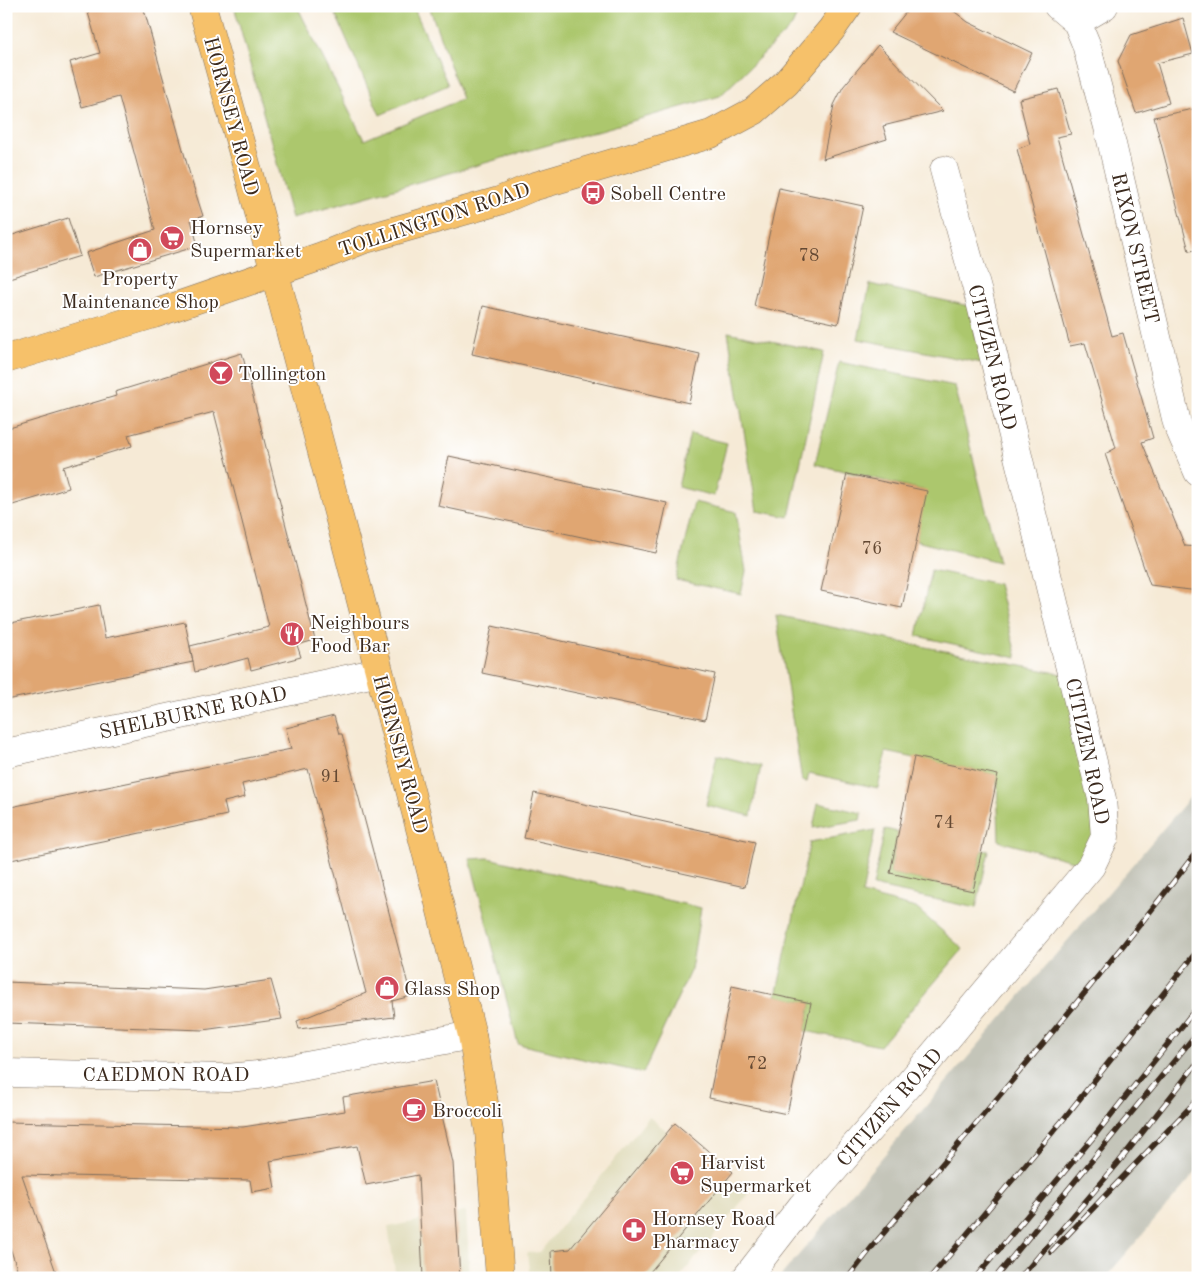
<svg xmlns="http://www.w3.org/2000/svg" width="1204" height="1284" viewBox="0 0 1204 1284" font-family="'Old Standard TT',serif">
	<rect width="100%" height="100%" fill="#fff"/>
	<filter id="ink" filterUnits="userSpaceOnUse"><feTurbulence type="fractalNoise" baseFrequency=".02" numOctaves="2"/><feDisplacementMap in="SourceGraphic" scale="10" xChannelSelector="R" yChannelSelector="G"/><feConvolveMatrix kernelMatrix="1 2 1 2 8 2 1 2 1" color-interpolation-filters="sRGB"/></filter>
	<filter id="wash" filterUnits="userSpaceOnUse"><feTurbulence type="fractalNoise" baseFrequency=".0096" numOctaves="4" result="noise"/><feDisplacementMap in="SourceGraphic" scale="20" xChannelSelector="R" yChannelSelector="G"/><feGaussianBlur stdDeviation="1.12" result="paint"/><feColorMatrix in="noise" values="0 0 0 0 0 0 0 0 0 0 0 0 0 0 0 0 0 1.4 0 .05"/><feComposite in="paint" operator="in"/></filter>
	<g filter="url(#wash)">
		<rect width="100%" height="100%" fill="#f6ead6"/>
		<path fill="#e0dcbb" d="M649,1117L748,1194L679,1278H530L527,1253L540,1252Z
			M466,1211L470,1278H396L388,1227Z"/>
		<path fill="#c4c5b9" d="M1198,788V1170L1105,1278H779Z"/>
		<path fill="#acc76d" stroke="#747846" d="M234,6H297L364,140L462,99L429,6H801L792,26L720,96L292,218Z
			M332,6H413L448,85L380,115Z
			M870,284L969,306L982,363L858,339Z
			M728,332L824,352L789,517L757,511Z
			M839,362L955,386L999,562L916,541L926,491L815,464Z
			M690,434L727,443L714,496L678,487Z
			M694,502L736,512L746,571L741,594L676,580Z
			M931,570L998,584L1017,658L917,636Z
			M776,615L910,644L1072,676L1102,799L1091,866L999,841L997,775L886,752L878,788L809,773L807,782L802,781Z
			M717,755L761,766L751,816L706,805Z
			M818,803L862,813L860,820L813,828Z
			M885,829L898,832L890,873L973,891L982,850L989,851L976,908L873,886Z
			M875,830L862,894L916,908L963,949L880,1046L805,1031L811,1003L776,996L810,842Z
			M488,858L701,908L691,969L643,1073L518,1044L470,859Z"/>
		<g id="blocks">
			<path fill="#e0a672" d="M86,6H143L192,182L203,216L191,220L198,246L94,277L86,253L155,230L119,97L82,107L70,62L100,53Z
				M911,6H947L968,22L1032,53L1013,91L890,32Z
				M1183,18L1193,54L1157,63L1169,103L1136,113L1118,61L1131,35Z
				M878,45L943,111L883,126L887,139L823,159L834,105L843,87Z
				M1058,89L1071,134L1057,137L1112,336L1123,333L1153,438L1142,442L1185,546L1198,547V591L1150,585L1105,454L1116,448L1085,343L1070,346L1017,149L1030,144L1019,99Z
				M1198,108V250L1189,251L1154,117Z
				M779,188L863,206L838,324L754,306Z
				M68,218L80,256L6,279V237Z
				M483,306L700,354L689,403L472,354Z
				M242,353L315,640L297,645L301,657L251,670L248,658L195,672L190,646L269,627L214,412L128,435L132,446L63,467L69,488L6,507V429L116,396L115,392Z
				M449,456L667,503L656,553L438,506Z
				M847,474L927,491L902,608L821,591Z
				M99,605L105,638L185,622L193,662L6,700V624Z
				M492,626L715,674L705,720L482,673Z
				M334,716L339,734H342L411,996L392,1001L394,1017L299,1029L297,1021L366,993L308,769L242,784L245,797L224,802L227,815L6,861V808L291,749L286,728Z
				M914,757L998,775L973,891L890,873Z
				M534,793L755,842L745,887L524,838Z
				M271,980L282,1019L203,1030L6,1023V982L204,990Z
				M732,986L811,1003L787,1114L709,1098Z
				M434,1081L453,1163L460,1278H423L418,1175L366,1185L357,1146L270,1161L275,1188L252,1192L250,1180L22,1175L58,1278H20L6,1235V1122L243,1127L345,1111L343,1097Z
				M675,1123L733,1172L645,1278H552L551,1251L570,1249Z"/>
		</g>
	</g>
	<g filter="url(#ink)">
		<use href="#blocks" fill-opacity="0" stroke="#7c6d5e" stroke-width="1"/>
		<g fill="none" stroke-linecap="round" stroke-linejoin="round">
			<defs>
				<path id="minor" d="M1058,6L1077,22L1104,6
					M1077,22L1086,44L1108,127L1177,423L1198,472
					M6,753L379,672
					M6,1073L227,1078L258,1075L472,1035
					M746,1278L802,1206L908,1085L1091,866L1105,837L1102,799L978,293L944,170"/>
				<path id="primary" d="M202,6L248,171L348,551L429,863L472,1035L489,1131L500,1278"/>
				<path id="trunk" d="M6,359L154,314L322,256L362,240L499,201L532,187L711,134L754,111L786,83L831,30L848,6"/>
			</defs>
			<use href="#minor" stroke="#7c6d5e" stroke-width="29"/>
			<use href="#primary" stroke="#7c6d5e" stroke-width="29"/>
			<use href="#trunk" stroke="#7c6d5e" stroke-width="29"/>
			<use href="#minor" stroke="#fff" stroke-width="28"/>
			<use href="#primary" stroke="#f6c16b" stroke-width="28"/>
			<use href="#trunk" stroke="#f6c16b" stroke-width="28"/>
			<defs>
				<path id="rail" d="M1051,1252L1198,1099
					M848,1278L872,1247C982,1116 1094,986 1198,850
					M930,1278L1062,1121L1198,950
					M975,1278L1091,1140L1198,1006
					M995,1278L1198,1032
					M1020,1278L1119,1162L1198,1062"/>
			</defs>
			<use href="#rail" stroke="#3b2a1e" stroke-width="5.5"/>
			<use href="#rail" stroke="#fff" stroke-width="4" stroke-dasharray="11" stroke-linecap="butt"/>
		</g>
	</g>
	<defs>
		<symbol id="bus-disc" viewBox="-11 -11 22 22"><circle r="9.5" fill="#d1495b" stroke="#fff"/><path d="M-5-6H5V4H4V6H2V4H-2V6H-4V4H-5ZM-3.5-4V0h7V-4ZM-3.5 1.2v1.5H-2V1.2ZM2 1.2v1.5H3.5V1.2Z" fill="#fff"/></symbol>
		<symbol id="supermarket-disc" viewBox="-11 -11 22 22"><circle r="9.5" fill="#d1495b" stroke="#fff"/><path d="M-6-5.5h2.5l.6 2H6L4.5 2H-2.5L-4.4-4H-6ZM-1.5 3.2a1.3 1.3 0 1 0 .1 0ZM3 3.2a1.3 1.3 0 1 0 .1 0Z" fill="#fff"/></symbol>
		<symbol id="shop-disc" viewBox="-11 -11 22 22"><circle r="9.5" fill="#d1495b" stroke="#fff"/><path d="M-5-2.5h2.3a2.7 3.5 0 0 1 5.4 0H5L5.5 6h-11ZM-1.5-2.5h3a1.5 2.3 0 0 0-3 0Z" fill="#fff"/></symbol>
		<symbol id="bar-disc" viewBox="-11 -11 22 22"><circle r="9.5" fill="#d1495b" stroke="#fff"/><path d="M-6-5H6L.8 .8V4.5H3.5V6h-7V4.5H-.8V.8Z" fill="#fff"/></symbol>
		<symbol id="restaurant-disc" viewBox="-11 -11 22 22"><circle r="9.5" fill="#d1495b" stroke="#fff"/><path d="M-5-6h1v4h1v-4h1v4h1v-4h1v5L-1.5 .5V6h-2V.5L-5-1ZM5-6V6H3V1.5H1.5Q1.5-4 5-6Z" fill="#fff"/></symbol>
		<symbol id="cafe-disc" viewBox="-11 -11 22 22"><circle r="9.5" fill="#d1495b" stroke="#fff"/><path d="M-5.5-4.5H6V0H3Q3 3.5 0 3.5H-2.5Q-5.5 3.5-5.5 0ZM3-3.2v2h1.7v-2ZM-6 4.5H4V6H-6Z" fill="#fff"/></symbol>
		<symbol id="pharmacy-disc" viewBox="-11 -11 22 22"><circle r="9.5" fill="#d1495b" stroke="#fff"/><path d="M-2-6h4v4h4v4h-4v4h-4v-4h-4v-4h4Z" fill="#fff"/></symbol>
	</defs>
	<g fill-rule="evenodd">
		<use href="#bus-disc" x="579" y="179" width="28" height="28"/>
		<use href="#supermarket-disc" x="158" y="224" width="28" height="28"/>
		<use href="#shop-disc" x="126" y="236" width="28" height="28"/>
		<use href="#bar-disc" x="207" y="359" width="28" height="28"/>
		<use href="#restaurant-disc" x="278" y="620" width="28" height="28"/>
		<use href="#shop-disc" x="373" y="974" width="28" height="28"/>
		<use href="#cafe-disc" x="400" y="1096" width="28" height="28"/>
		<use href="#supermarket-disc" x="668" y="1159" width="28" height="28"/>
		<use href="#pharmacy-disc" x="620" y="1216" width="28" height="28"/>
	</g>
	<g text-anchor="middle" stroke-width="4" stroke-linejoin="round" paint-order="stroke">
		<g font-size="18" fill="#644933">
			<text x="809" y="261">78</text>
			<text x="872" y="554">76</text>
			<text x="331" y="782">91</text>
			<text x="944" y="828">74</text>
			<text x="757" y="1069">72</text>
		</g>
		<g font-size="20" fill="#3b2a1e" stroke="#fff">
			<text transform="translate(232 116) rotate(75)" y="7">HORNSEY ROAD</text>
			<text transform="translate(434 219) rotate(-18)" y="7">TOLLINGTON ROAD</text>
			<text transform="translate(1136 248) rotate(77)" y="7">RIXON STREET</text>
			<text transform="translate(993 357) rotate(76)" y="7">CITIZEN ROAD</text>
			<text transform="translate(193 712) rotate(-12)" y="7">SHELBURNE ROAD</text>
			<text transform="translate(1088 751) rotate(78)" y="7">CITIZEN ROAD</text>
			<text transform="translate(401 754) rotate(75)" y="7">HORNSEY ROAD</text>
			<text x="166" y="1081">CAEDMON ROAD</text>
			<text transform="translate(889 1107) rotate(-49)" y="7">CITIZEN ROAD</text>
		</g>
		<g font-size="20" fill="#3b2a1e" stroke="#fff" text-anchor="start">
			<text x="610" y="200">Sobell Centre</text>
			<text x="190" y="234">Hornsey<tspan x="190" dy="23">Supermarket</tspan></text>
			<text x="140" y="285" text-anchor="middle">Property<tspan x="140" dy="23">Maintenance Shop</tspan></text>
			<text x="238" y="380">Tollington</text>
			<text x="310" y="629">Neighbours<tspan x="310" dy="23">Food Bar</tspan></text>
			<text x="404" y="995">Glass Shop</text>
			<text x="432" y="1117">Broccoli</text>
			<text x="700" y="1169">Harvist<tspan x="700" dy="23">Supermarket</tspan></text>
			<text x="652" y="1225">Hornsey Road<tspan x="652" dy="23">Pharmacy</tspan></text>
		</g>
	</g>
	<rect width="1204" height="1284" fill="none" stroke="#fff" stroke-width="25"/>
</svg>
